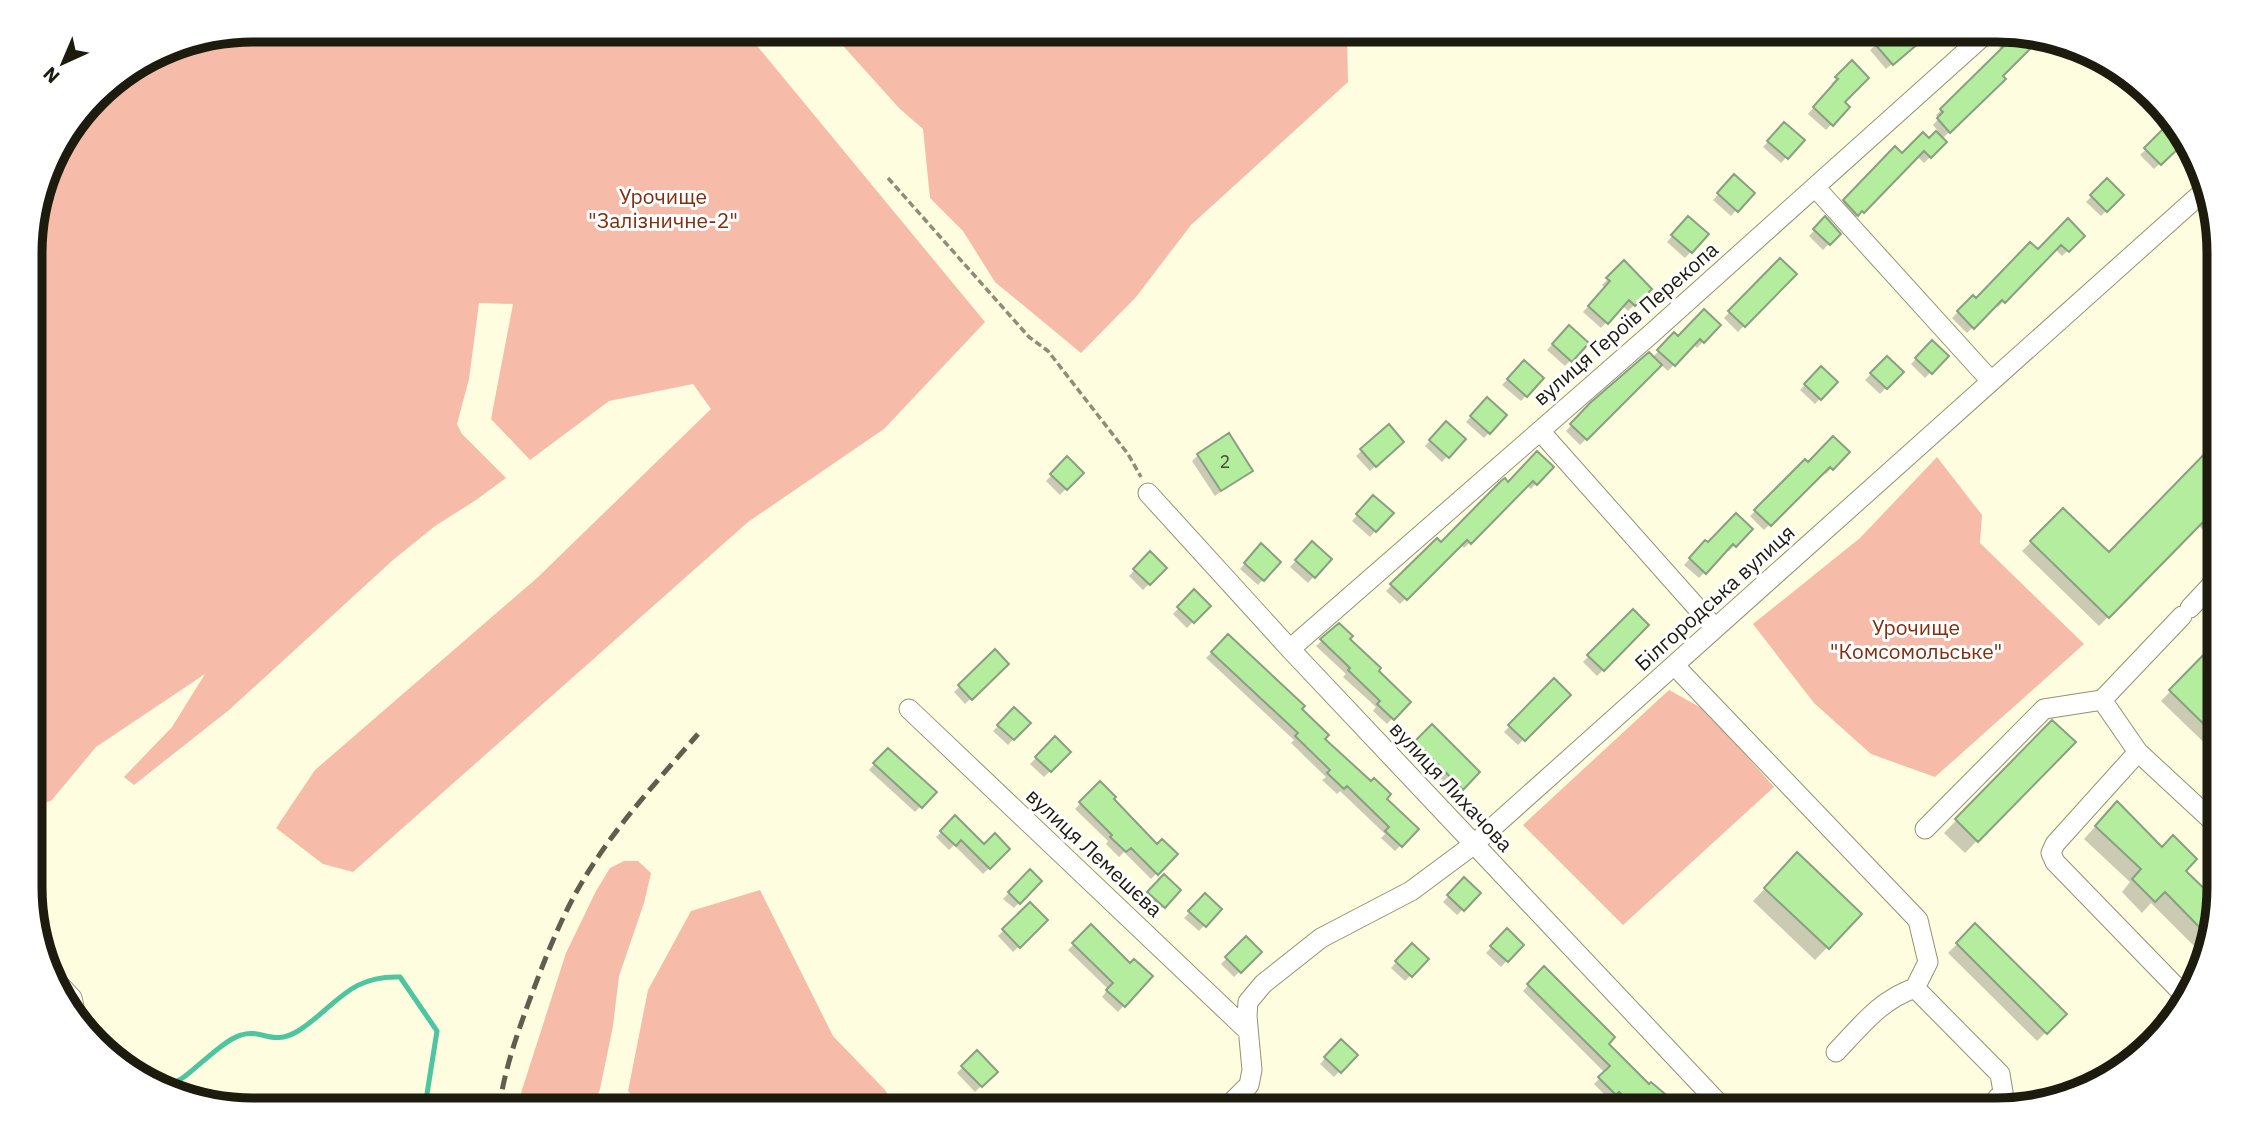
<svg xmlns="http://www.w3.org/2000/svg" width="2249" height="1140" viewBox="0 0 2249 1140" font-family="'IBM Plex Sans',sans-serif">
	<rect width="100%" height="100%" fill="#fefde0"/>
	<path fill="#f6bca9" d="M253,30H744L985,322L884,429L748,522L353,872L323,864L276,828L315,770L537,578L711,409L693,384L609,401L530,460L491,419L513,304L479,303L469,379L457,424L462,434L506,478L476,500L435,526L393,560L229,710L134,785L124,777L172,727L205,674L96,747L51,801L31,806L30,238L53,155L106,85L168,47Z
		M835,30H1347L1348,82L1191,225L1136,297L1081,353L995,282L963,231L930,198L923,129L899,108L836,38Z
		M1937,457L1982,515L1980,543L2084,644L1935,777L1871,754L1814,703L1753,624L1860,538Z
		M1669,690L1707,711L1774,787L1623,925L1523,825Z
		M624,861H638L651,873L644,903L619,976L613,1026L600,1089L594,1104L585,1110H525L521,1093L566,953L596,891L610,868Z
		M760,890L833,1036L885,1090L898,1110H642L628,1091L648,990L691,911Z"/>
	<path fill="#0003" d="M1893,30H1905L1916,43L1886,69L1870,50Z
		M2013,34L2030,38L2034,42L2000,76L2003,79L1942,139L1945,142L1924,163L1917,156L1857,217L1856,216L1851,220L1839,207L1895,148L1902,156L1928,140L1938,131L1933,125L1939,118L1936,115L2002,51L1999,48Z
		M1852,63L1842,102L1848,107L1826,130L1808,114L1833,86L1831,84Z
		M2175,121L2183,141L2154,169L2140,155Z
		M1784,124L1802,140L1781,163L1763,147Z
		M1734,177L1752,193L1731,216L1713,200Z
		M2107,181L2122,195L2101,216L2086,202Z
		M1688,219L1706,235L1685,258L1667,242Z
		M1825,219L1838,234L1823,250L1809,236Z
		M2083,236L2062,256L2055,249L1998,307L1995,304L1967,333L1952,318L1973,297L1976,300L2038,252Z
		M1780,260L1794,274L1738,332L1724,318Z
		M1624,263L1650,289L1628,311L1622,305L1601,328L1583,312L1605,288L1602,285Z
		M1719,325L1697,348L1693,344L1668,371L1660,364L1580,445L1566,431L1591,405L1652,358L1674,335L1678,339Z
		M1569,327L1587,343L1565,366L1547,350Z
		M1932,342L1946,356L1925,378L1911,364Z
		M1887,358L1901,372L1880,394L1865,380Z
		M1524,362L1542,378L1521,401L1502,385Z
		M1821,368L1836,382L1815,404L1800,390Z
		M1487,399L1505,415L1484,438L1466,422Z
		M1446,423L1464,439L1442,462L1425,446Z
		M1388,426L1396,447L1370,471L1356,456Z
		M2218,442V544L2198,525L2099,626L2022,551L2063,510L2109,555Z
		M1847,452L1826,474L1823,471L1764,530L1750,516L1805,462L1808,464Z
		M1198,455L1251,470L1215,496L1192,461Z
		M1067,459L1081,473L1060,495L1046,481Z
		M1552,467L1531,489L1527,486L1464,548L1460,544L1400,604L1386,591L1437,540L1436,549L1508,484Z
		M1373,497L1391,513L1370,537L1352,521Z
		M1750,529L1729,551L1727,549L1699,578L1684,565L1705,543L1708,545Z
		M1312,543L1330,559L1308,583L1290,567Z
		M1261,546L1279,562L1258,585L1240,569Z
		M1150,554L1165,568L1143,590L1129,576Z
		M1194,592L1208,606L1187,628L1173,614Z
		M1633,611L1647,625L1597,676L1583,662Z
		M1339,625L1376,671L1408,702L1387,724L1373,711L1376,707L1343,677L1346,674L1316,646Z
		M1228,636L1300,709L1323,739L1417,829L1395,851L1381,838L1385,834L1340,791L1337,794L1322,780L1326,777L1291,743L1294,740L1206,658Z
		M2219,641V757L2161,701Z
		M995,652L1007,664L965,704L954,692Z
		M1554,681L1568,695L1518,745L1504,732Z
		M1015,709L1029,723L1008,745L993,731Z
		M2052,723L2074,742L1965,853L1944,833Z
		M1432,726L1478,772L1456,794L1411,748Z
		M1055,739L1069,752L1044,777L1030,764Z
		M888,750L934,793L915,812L869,770Z
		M1100,784L1112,800L1157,846L1176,854L1151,879L1124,852L1119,857L1106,844L1108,841L1075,809Z
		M2105,816L2184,871L2216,902L2203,955L2151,903L2142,913L2122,892L2130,882L2084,839Z
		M955,818L984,846L1008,849L983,874L954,845L949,850L936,837Z
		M1797,855L1860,914L1815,960L1753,901Z
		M1030,871L1040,881L1014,908L1003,899Z
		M1165,876L1179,890L1158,912L1143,898Z
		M1464,880L1479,893L1457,915L1443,902Z
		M1206,896L1220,909L1199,931L1184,918Z
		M1030,904L1046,920L1013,952L998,936Z
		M1975,926L2064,1014L2037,1041L1948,953Z
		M1091,927L1130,965L1150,976L1118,1012L1102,997L1108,989L1068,950Z
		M1507,931L1522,945L1501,967L1486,953Z
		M1246,939L1259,952L1234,977L1221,964Z
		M1412,945L1427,959L1405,981L1391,968Z
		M1544,969L1606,1044L1649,1086L1659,1110H1627L1612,1097L1609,1099L1594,1084L1605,1073L1523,991Z
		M1341,1041L1355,1055L1334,1077L1320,1064Z
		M977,1053L995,1072L975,1092L957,1073Z"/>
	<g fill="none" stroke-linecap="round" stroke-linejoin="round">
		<path stroke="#4ec5a1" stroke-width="5" d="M160,1089C168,1085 177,1082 184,1077C199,1066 224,1040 241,1035C262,1028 272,1047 298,1031C336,1007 348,975 400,977L437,1031L427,1094L431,1110"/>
	</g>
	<path fill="#b4ed9e" stroke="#8a9f83" stroke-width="2" d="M1890,30H1907L1919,43L1893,65L1874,43Z
		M2011,33L2039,40L2003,76L2006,79L1950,133L1937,118L1943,112L1940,109L2006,44L2003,41Z
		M1852,60L1869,78L1845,102L1850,107L1833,126L1813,107L1838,79L1835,77Z
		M2174,118L2184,143L2161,165L2144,148Z
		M1784,122L1805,140L1788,159L1767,141Z
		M1936,131L1947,142L1931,158L1924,151L1864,213L1862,211L1858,216L1843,200L1895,146L1902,153L1923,132L1929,138Z
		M1734,174L1755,193L1738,212L1717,193Z
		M2107,178L2124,195L2107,212L2090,195Z
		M1688,216L1709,234L1692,253L1671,235Z
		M1825,216L1841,234L1830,245L1813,229Z
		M2068,218L2085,236L2069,252L2061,245L2005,303L2002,300L1974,329L1957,311L1973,295L1976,298L2030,242L2038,249Z
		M1780,258L1797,274L1745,327L1728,311Z
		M1624,260L1652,289L1635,306L1629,300L1608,324L1588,306L1610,281L1606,278Z
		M1704,309L1721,325L1704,343L1700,339L1675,366L1657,350L1674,332L1678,336Z
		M1569,325L1589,343L1572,362L1552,344Z
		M1932,340L1949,356L1932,374L1915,358Z
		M1649,352L1662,365L1587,440L1570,424L1590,403Z
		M1887,356L1904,372L1887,389L1870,373Z
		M1524,360L1544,378L1527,397L1507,379Z
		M1821,366L1838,382L1821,400L1804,384Z
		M1487,397L1507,415L1490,434L1470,416Z
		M1446,421L1466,439L1449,458L1429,440Z
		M1389,424L1404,442L1376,467L1360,449Z
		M1229,433L1253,471L1221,491L1197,454Z
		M1833,436L1850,452L1833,470L1830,467L1771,526L1754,510L1805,459L1808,462Z
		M2218,440V527L2208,517L2109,618L2030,541L2063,508L2109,552Z
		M1537,451L1554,467L1537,485L1533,481L1471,544L1467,540L1407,600L1390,584L1437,538L1441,542L1501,481L1505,478L1508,482Z
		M1067,456L1084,473L1067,490L1050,474Z
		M1373,495L1394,513L1376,532L1356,514Z
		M1736,513L1753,529L1736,547L1733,544L1706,574L1689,558L1705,540L1708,542Z
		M1312,541L1332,559L1315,578L1295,560Z
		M1261,543L1281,562L1264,581L1244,563Z
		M1150,551L1167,568L1150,585L1133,569Z
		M1194,589L1211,606L1194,623L1177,607Z
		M1633,609L1649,625L1604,671L1587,655Z
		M1339,623L1353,636L1350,639L1381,668L1379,671L1411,702L1394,720L1377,704L1380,701L1348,670L1350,668L1320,639Z
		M1228,634L1305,706L1302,709L1329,735L1325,739L1371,781L1374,778L1391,794L1387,799L1419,829L1402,847L1385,831L1389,827L1347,786L1344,789L1327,773L1330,770L1295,736L1298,733L1211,652Z
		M2219,639V739L2169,690Z
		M995,649L1009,664L972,700L958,685Z
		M1554,678L1571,695L1525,741L1508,725Z
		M1014,707L1031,723L1014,740L997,725Z
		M2052,720L2076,742L1978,842L1955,819Z
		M1432,724L1480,772L1463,790L1415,741Z
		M1055,736L1071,752L1051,772L1035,757Z
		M888,748L937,792L922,808L873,763Z
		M1100,781L1116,797L1114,799L1157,844L1162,839L1178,854L1158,875L1131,848L1126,852L1110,837L1112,835L1079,802Z
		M2117,801L2162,847L2173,835L2197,859L2186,871L2216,900L2208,936L2165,892L2155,902L2132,879L2141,869L2095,826Z
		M955,815L984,844L995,833L1010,849L990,869L961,840L956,846L940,831Z
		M1797,852L1862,914L1829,949L1764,888Z
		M1030,869L1042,881L1020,904L1008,892Z
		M1164,874L1181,890L1165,908L1147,892Z
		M1464,877L1481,893L1464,911L1447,895Z
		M1205,893L1222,909L1206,927L1188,911Z
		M1030,902L1048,920L1020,948L1002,929Z
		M1975,923L2067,1014L2047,1034L1956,943Z
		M1091,924L1130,963L1134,959L1153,976L1125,1007L1106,990L1113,983L1072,943Z
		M1507,928L1524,945L1508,962L1490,946Z
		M1246,936L1262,952L1241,973L1225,957Z
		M1412,943L1429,959L1412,977L1395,961Z
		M1544,966L1615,1037L1609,1044L1649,1084L1651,1082L1671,1099L1661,1110H1639L1619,1092L1616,1095L1598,1077L1610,1066L1527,984Z
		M1341,1039L1358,1055L1341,1073L1324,1057Z
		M977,1050L998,1072L982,1087L961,1066Z"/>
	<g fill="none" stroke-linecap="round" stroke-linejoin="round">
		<defs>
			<path id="minor" d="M1815,187L1991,381
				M1540,431L1715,628
				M1148,493L1290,649L1725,1110
				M2190,608L2218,578
				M2182,616L2102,700L2138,752L2219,827
				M1290,649L1651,334L1990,30
				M1674,665L1918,920L1928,962L1915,988L2000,1074L2003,1092L1987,1110
				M909,709L1248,1031
				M2138,752L2055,844L2051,853L2055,862L2186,997
				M1925,829L2044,709L2102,700
				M60,985L72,998L78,1024
				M1836,1052C1861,1026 1880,1000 1915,988
				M1224,1110L1249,1085L1252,1070L1247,1016L1248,1002L1263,984L1321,938L1411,891L1473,845L2204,191"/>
		</defs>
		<use href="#minor" stroke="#949271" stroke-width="21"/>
		<path stroke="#8e8d78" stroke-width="3.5" stroke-dasharray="7 3.5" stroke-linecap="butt" d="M888,178L1029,337L1048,351L1128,454L1141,477"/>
		<use href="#minor" stroke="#fff" stroke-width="19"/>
		<path stroke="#605f4d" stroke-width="5" stroke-dasharray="14 7" stroke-linecap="butt" d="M499,1110C503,1076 515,1040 527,1007C540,972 553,937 570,904C602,841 652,787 698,734"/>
	</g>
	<g text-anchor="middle" stroke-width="6" stroke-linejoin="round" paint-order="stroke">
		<g font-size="18" fill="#425032">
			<text x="1225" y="468">2</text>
		</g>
		<g font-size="21" fill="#802e0e" stroke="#fff">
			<text x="663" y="204">Урочище<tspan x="663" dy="24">"Залізничне-2"</tspan></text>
			<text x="1916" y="635">Урочище<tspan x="1916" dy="24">"Комсомольське"</tspan></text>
		</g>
		<g font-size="21" fill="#1c1b0e" stroke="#fff">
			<text transform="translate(1626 324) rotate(-41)" y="7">вулиця Героїв Перекопа</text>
			<text transform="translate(1715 598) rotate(-42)" y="7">Білгородська вулиця</text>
			<text transform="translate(1451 787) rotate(47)" y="7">вулиця Лихачова</text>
			<text transform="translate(1094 853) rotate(43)" y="7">вулиця Лемешєва</text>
		</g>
	</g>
	<path d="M0 0H2249V1140H0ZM253 42H1996A211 211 0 0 1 2207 253V887A211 211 0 0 1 1996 1098H253A211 211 0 0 1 42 887V253A211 211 0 0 1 253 42Z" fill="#fff" fill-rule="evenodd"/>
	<path fill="none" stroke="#1c1b0e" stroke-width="9" d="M253 42H1996A211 211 0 0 1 2207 253V887A211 211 0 0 1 1996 1098H253A211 211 0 0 1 42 887V253A211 211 0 0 1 253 42Z"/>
	<g transform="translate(63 63) rotate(224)" stroke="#ffffff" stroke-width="5" paint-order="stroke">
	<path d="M0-5L12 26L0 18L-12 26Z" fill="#1c1b0e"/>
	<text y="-10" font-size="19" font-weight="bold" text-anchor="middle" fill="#1c1b0e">N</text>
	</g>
</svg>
